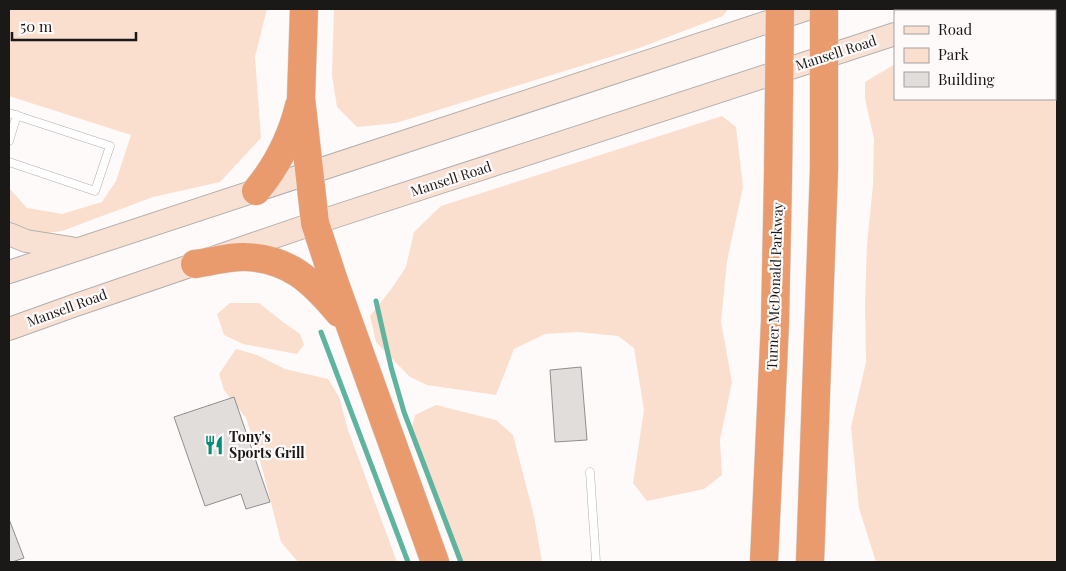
<svg xmlns="http://www.w3.org/2000/svg" width="1066" height="571" viewBox="0 0 1066 571" font-family="'Playfair Display',serif">
	<rect width="100%" height="100%" fill="#fefaf9"/>
	<path fill="#fadece" d="M9,9H267L255,57L261,138L220,182L153,197L62,231L40,234L9,223V188L27,208L62,214L102,202L116,181L131,135L9,96Z
		M334,9H728L723,16L639,48L396,123L357,127L337,107L332,75Z
		M1057,11V562H876L859,508L851,427L866,362L865,304L867,244L873,185L874,139L865,99V82L895,64V99H1055V12Z
		M722,116L736,127L743,187L727,261L721,322L732,382L720,440L722,475L704,489L647,501L633,483L644,410L634,348L618,336L578,332L545,334L514,349L496,395L427,385L410,377L376,342L370,316L392,288L406,267L414,232L441,206Z
		M230,303H259L283,322L300,334L304,345L297,354L243,344L224,335L217,314Z
		M236,349L257,355L285,369L328,379L339,397L348,430L397,562H298L281,542L260,460L246,418L224,390L219,374Z
		M436,405L496,420L513,435L534,516L542,562H458L410,435L415,415Z"/>
	<g fill="none" stroke-linecap="round" stroke-linejoin="round">
		<path stroke="#5eb49e" stroke-width="5" d="M376,301L391,367L404,412L461,562
			M321,332L408,562"/>
	</g>
	<path fill="#e0dddb" stroke="#918e8d" d="M581,367L587,440L555,442L550,370Z
		M234,397L270,502L246,509L241,494L205,506L174,417Z
		M9,519L24,558L12,562H9Z"/>
	<g fill="none" stroke-linecap="round" stroke-linejoin="round">
		<defs>
			<path id="lane" d="M9,113L110,146L95,191L9,162
				M9,141L17,115
				M590,472L596,562"/>
			<path id="secondary" d="M926,11L930,9
				M963,11L971,9
				M9,234L26,241L71,248
				M9,272L807,9
				M9,329L73,306L315,223L895,34"/>
			<path id="highway" d="M304,9L301,98L315,223L334,281L435,562
				M256,191C277,166 291,138 299,106
				M195,264C211,262 229,256 245,257C289,258 313,282 339,313
				M764,562L775,322L778,177
				M810,562L824,169"/>
		</defs>
		<use href="#lane" stroke="#b3afae" stroke-width="9"/>
		<use href="#secondary" stroke="#b3afae" stroke-width="24"/>
		<use href="#highway" stroke="#d6d6d5" stroke-width="29"/>
		<use href="#lane" stroke="#fff" stroke-width="8"/>
		<use href="#secondary" stroke="#f8e1d3" stroke-width="22"/>
		<use href="#highway" stroke="#e99b6d" stroke-width="28"/>
		<defs>
			<path id="highway-bridge" d="M824,169V9
				M778,177L780,9"/>
		</defs>
		<use href="#highway-bridge" stroke="#d6d6d5" stroke-width="29" stroke-linecap="butt"/>
		<use href="#highway-bridge" stroke="#e99b6d" stroke-width="28"/>
	</g>
	<defs>
		<symbol id="restaurant-bare" viewBox="-9 -9 18 18"><path d="M-5-6h1v4h1v-4h1v4h1v-4h1v5L-1.5 .5V6h-2V.5L-5-1ZM5-6V6H3V1.5H1.5Q1.5-4 5-6Z" fill="#038d75" stroke="#fefaf9" stroke-width="2.5" paint-order="stroke"/></symbol>
	</defs>
	<g fill-rule="evenodd">
		<use href="#restaurant-bare" x="200" y="431" width="28" height="28"/>
	</g>
	<g text-anchor="middle" stroke-width="4.5" stroke-linejoin="round" paint-order="stroke">
		<g font-size="14" fill="#1a1918" stroke="#fefaf9">
			<text transform="translate(836 53) rotate(-18)" y="5">Mansell Road</text>
			<text transform="translate(451 179) rotate(-18)" y="5">Mansell Road</text>
			<text transform="translate(775 286) rotate(-88)" y="5">Turner McDonald Parkway</text>
			<text transform="translate(67 308) rotate(-20)" y="5">Mansell Road</text>
		</g>
		<g font-size="14" font-weight="bold" fill="#1a1918" stroke="#fefaf9" text-anchor="start">
			<text x="229" y="442">Tony's<tspan x="229" dy="16">Sports Grill</tspan></text>
		</g>
	</g>
	<rect width="1066" height="571" fill="none" stroke="#1a1918" stroke-width="20"/>
	<rect x="894" y="10" width="162" height="90" fill="#fefaf9" stroke="#a3a09f"/>
	<rect x="904" y="26" width="25" height="8" fill="#f8e1d3" stroke="#a3a09f"/>
	<text x="938" y="35" font-size="15" fill="#1a1918">Road</text>
	<rect x="904" y="48" width="25" height="15" fill="#fadece" stroke="#a3a09f"/>
	<text x="938" y="60" font-size="15" fill="#1a1918">Park</text>
	<rect x="904" y="72" width="25" height="15" fill="#e0dddb" stroke="#a3a09f"/>
	<text x="938" y="85" font-size="15" fill="#1a1918">Building</text>
	<path d="M12 32v8h124v-8" fill="none" stroke="#1a1918" stroke-width="2.5"/>
	<text x="20" y="32" font-size="15" fill="#1a1918" stroke="#fefaf9" stroke-width="4" paint-order="stroke">50 m</text>
</svg>
